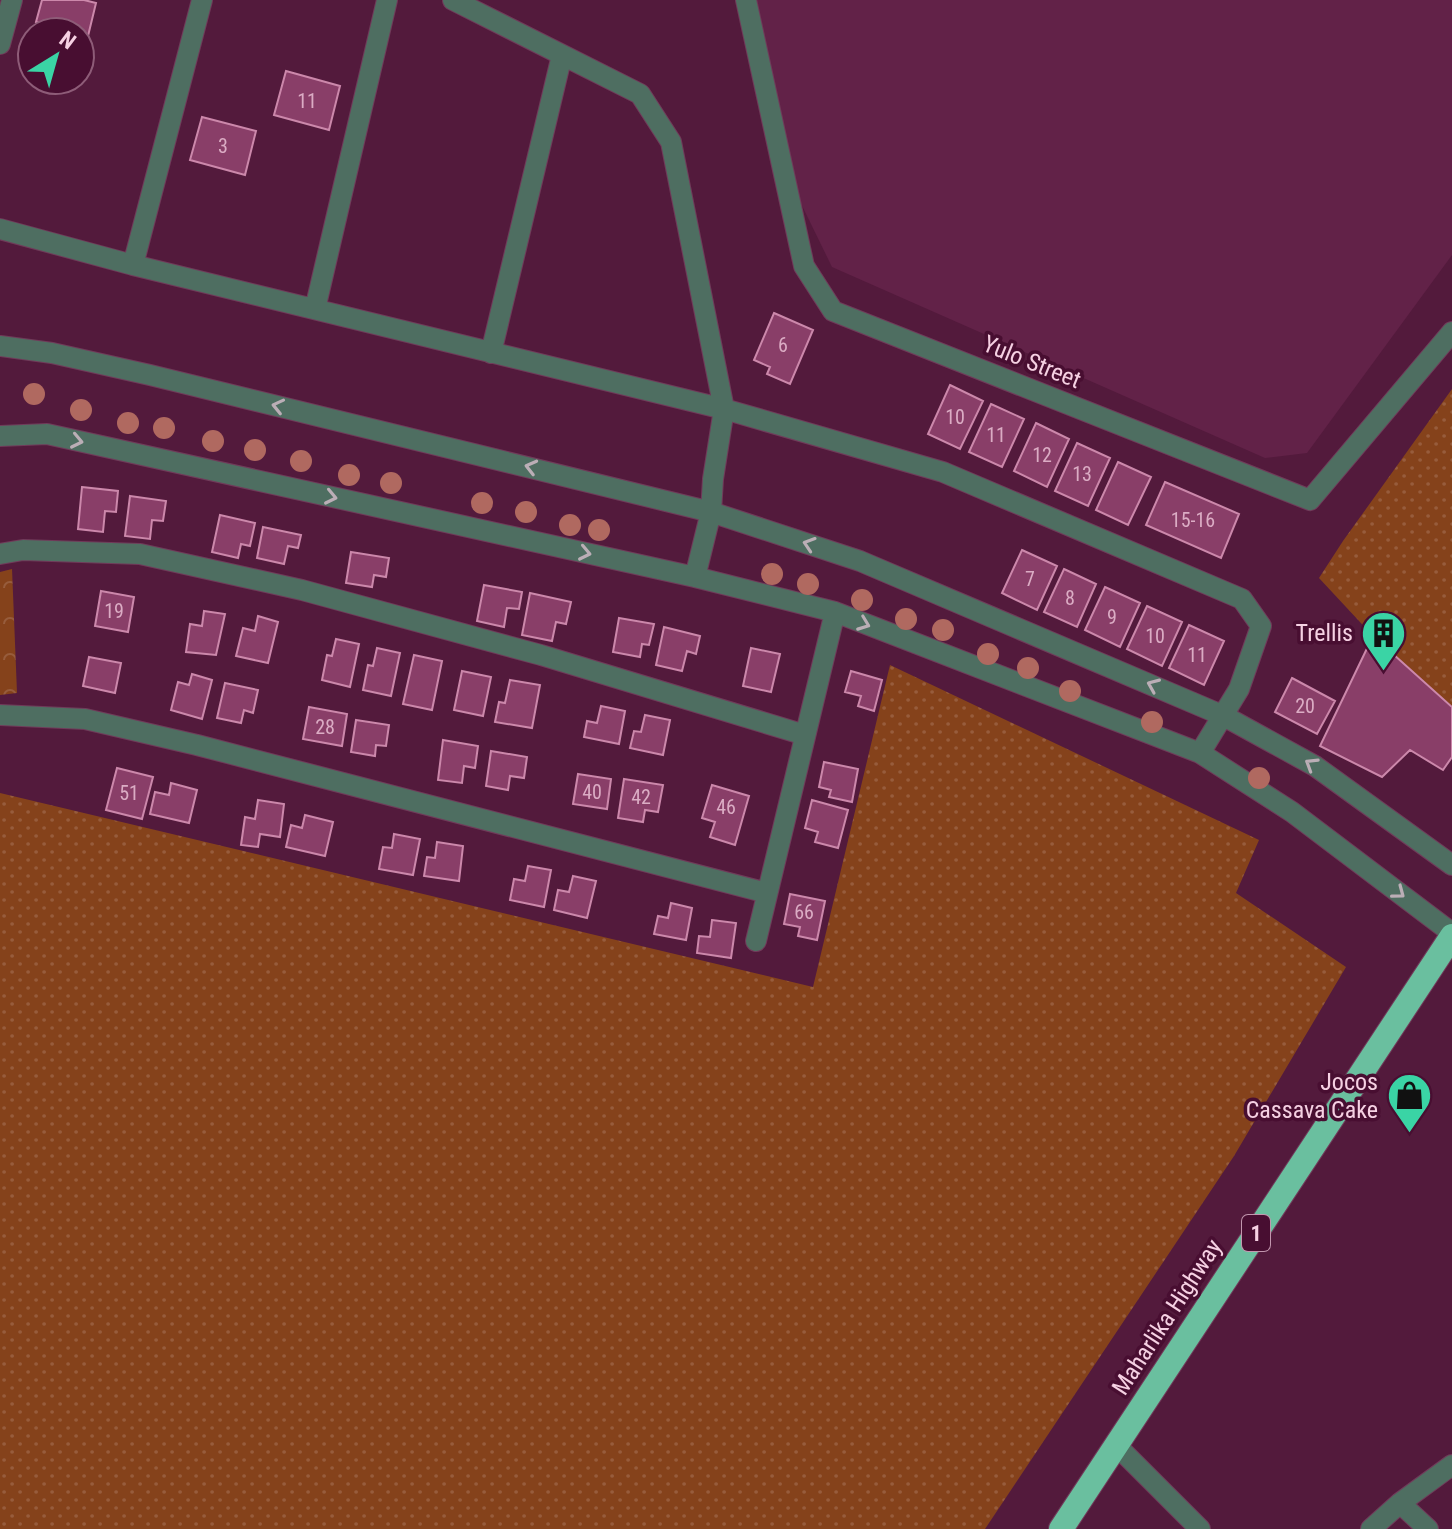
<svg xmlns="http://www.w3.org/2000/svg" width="1452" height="1529" viewBox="0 0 1452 1529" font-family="'Roboto Condensed',sans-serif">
	<defs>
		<pattern id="grass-dots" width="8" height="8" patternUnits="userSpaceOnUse" patternTransform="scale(2)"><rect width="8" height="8" fill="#85421b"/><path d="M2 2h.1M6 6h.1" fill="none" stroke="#975c3c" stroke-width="1.8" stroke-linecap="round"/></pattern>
		<pattern id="park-crowns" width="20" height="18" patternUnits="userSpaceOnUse" patternTransform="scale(2)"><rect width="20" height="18" fill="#85421b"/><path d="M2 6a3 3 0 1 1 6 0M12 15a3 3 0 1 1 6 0" fill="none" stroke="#975c3c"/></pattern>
	</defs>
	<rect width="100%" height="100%" fill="#531a3c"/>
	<path fill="#622248" d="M756,0H1452V255L1307,453L1265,458L832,267L790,181Z"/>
	<path fill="url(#grass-dots)" d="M1452,389V707L1373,636L1319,578L1343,541Z
		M890,665L1259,840L1236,893L1346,967L1234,1156L985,1529H0V793L813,987Z"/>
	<path fill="url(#park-crowns)" d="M12,569L17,693L0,695V572Z"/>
	<path fill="#893e68" stroke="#cc88ab" stroke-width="2" d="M42,0H84L96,3L88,36L80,34V32L36,22Z
		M286,71L340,86L329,130L274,115Z
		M202,117L256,131L245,175L190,160Z
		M774,313L813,330L790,384L767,374L770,367L754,360Z
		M950,385L983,401L960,449L928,434Z
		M991,404L1024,419L1002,467L969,452Z
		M1036,423L1069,439L1047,487L1014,471Z
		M1077,443L1110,458L1088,506L1055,491Z
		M1118,462L1151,477L1128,525L1096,510Z
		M1165,482L1239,514L1221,558L1146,525Z
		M82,487L118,491L116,512L105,511L103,532L78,529Z
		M130,496L166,501L163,521L152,520L150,539L125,536Z
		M220,515L255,523L250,546L241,544L238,558L212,552Z
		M263,527L301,535L298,548L288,546L284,564L257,558Z
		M1022,550L1057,566L1037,610L1002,593Z
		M351,552L389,558L386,577L374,575L372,587L346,583Z
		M1064,569L1096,584L1077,627L1044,612Z
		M484,585L522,592L519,609L507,608L504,627L477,621Z
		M1105,587L1140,603L1120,647L1085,630Z
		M101,591L134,597L128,632L95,626Z
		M530,593L571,602L566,624L556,622L552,641L522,635Z
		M1147,606L1182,622L1162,666L1127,649Z
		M204,611L225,614L216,655L186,652L190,624L202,626Z
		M258,616L278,622L268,663L236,656L243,628L255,631Z
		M619,618L654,624L649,645L642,644L640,657L613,652Z
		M1189,625L1224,641L1204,685L1169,668Z
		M664,627L700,636L696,654L687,651L682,671L656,665Z
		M1373,636L1452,707V757L1443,770L1410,750L1382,777L1320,746Z
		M336,639L359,644L350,687L322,680L327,655L332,656Z
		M377,648L400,653L391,696L363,690L368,665L373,666Z
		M751,648L780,654L771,692L743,686Z
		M414,655L442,661L432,710L403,704Z
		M89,657L121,663L115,693L83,686Z
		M462,671L491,677L483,716L454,710Z
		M851,671L882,680L874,711L858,706L861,696L845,692Z
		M192,674L212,680L202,719L171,710L178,682L189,685Z
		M1292,678L1335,701L1317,734L1275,712Z
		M510,680L540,685L532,728L495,722L499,702L505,703Z
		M225,683L258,690L253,713L244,710L241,723L217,718Z
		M601,706L625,711L619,744L584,737L587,721L597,723Z
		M309,707L347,714L342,746L303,739Z
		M645,715L670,720L663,755L630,748L634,731L641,732Z
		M356,720L389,725L386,746L376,745L375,756L351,752Z
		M443,740L478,746L475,768L464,766L462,783L438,780Z
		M491,751L527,757L524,778L510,776L508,790L486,786Z
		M824,762L858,769L852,802L829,797L831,790L819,787Z
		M117,768L153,777L142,819L106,810Z
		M578,774L611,779L607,809L573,804Z
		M624,779L663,785L658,812L645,810L643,822L618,818Z
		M171,783L197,790L189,823L150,814L155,792L169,795Z
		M712,785L749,796L735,845L710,837L715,822L702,818Z
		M258,800L284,804L280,837L260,834L258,847L241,845L245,817L255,819Z
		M812,800L848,810L838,848L815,842L818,832L805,828Z
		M305,815L333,822L325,856L286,847L291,825L302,828Z
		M394,834L420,839L413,875L379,869L383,847L392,848Z
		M437,842L463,846L459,881L424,876L427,857L435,858Z
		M528,866L551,870L544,907L510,900L514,879L525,881Z
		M573,876L596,881L587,918L554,910L558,890L569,892Z
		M790,894L825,901L817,940L798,936L800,927L784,924Z
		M671,903L692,908L686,940L654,934L658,916L668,918Z
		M712,920L736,923L731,958L697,953L699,936L710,937Z"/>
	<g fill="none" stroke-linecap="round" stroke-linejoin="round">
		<defs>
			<path id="minor" d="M453,0L640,94L671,142L724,409L713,479L711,512L695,577
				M746,0L804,266L833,311L1310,500L1452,332
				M0,44L12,0
				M0,229L133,265L724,409L943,472L1242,599L1261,626L1239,689L1200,753
				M133,265L202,0
				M315,309L387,0
				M0,346L52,353L150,375L711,512L860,561L1224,716L1315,766L1452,865
				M491,353L562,55
				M0,436L47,434L695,577L835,612L1200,753L1292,812L1452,933
				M0,554L23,550L140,554L302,590L541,655L805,735
				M0,715L85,719L197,745L767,893
				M756,941L835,612
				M1116,1445L1200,1529
				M1400,1503L1428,1529
				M1371,1529L1400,1503L1452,1465"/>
			<path id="highway" d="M1061,1529L1452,936"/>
		</defs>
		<use href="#minor" stroke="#703b5a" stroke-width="22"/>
		<use href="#highway" stroke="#703b5a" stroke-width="26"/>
		<use href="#minor" stroke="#4e6e61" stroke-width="20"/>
		<use href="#highway" stroke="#6abf9f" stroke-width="24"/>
	</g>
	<g fill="#b06960">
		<circle cx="34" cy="394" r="11"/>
		<circle cx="81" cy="410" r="11"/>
		<circle cx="128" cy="423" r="11"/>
		<circle cx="164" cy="428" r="11"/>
		<circle cx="213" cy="441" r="11"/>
		<circle cx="255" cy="450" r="11"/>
		<circle cx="301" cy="461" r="11"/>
		<circle cx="349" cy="475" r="11"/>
		<circle cx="391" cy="483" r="11"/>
		<circle cx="482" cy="503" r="11"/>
		<circle cx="526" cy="512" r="11"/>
		<circle cx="570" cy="525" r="11"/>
		<circle cx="599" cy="530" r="11"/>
		<circle cx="772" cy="574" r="11"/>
		<circle cx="808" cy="584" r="11"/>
		<circle cx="862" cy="600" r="11"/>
		<circle cx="906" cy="619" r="11"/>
		<circle cx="943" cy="630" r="11"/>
		<circle cx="988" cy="654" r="11"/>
		<circle cx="1028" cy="668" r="11"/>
		<circle cx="1070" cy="691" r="11"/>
		<circle cx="1152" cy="722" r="11"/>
		<circle cx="1259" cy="778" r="11"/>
	</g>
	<defs><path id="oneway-chevron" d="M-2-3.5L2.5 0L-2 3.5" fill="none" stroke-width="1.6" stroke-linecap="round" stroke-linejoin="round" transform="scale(2)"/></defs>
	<g stroke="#bbaeb6">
		<use href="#oneway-chevron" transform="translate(278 406) rotate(-167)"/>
		<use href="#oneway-chevron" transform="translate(77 441) rotate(12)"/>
		<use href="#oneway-chevron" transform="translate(531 467) rotate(-166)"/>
		<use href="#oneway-chevron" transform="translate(331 497) rotate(12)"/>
		<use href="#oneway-chevron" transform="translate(809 544) rotate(-162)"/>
		<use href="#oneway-chevron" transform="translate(585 553) rotate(12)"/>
		<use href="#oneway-chevron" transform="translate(864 624) rotate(21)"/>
		<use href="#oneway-chevron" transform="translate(1153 685) rotate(-157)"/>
		<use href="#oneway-chevron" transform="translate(1311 764) rotate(-148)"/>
		<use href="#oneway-chevron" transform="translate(1399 893) rotate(37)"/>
	</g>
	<defs>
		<symbol id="building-pin" viewBox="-11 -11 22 30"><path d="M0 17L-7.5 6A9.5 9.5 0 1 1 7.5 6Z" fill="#3ad4a5" stroke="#480e31"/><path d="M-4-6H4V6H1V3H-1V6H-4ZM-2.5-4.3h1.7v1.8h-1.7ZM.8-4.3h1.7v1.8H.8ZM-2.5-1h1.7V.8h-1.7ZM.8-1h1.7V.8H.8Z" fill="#111"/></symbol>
		<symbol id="shop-pin" viewBox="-11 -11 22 30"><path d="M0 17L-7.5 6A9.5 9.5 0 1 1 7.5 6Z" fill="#3ad4a5" stroke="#480e31"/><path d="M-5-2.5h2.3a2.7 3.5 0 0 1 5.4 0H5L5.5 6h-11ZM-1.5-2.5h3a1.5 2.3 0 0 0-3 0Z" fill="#111"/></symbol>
	</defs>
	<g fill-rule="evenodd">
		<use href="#building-pin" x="1358" y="608" width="51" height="69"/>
		<use href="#shop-pin" x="1384" y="1070" width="51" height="69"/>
	</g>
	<g text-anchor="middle" stroke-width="7" stroke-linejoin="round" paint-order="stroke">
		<g font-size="20" fill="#dbacc4">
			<text x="307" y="108">11</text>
			<text x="223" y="153">3</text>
			<text x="783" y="352">6</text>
			<text x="955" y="424">10</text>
			<text x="996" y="442">11</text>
			<text x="1042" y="462">12</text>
			<text x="1082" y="481">13</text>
			<text x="1193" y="527">15-16</text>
			<text x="1030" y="586">7</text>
			<text x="1070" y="605">8</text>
			<text x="114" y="618">19</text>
			<text x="1112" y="624">9</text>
			<text x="1155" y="643">10</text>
			<text x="1197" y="662">11</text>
			<text x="1305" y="713">20</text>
			<text x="325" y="734">28</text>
			<text x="592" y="799">40</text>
			<text x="129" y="800">51</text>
			<text x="641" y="804">42</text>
			<text x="726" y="814">46</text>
			<text x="804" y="919">66</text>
		</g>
		<rect fill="#480e31" stroke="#c296ae" stroke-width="2" x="1242" y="1215" width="28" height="36" rx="6"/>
		<g font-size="22" font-weight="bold" fill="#f6d1e3">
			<text x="1256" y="1241">1</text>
		</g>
		<g font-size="24" fill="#f6d1e3" stroke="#480e31">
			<text transform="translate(1032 362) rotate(22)" y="8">Yulo Street</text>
			<text transform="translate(1167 1317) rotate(-57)" y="8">Maharlika Highway</text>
		</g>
		<g font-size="24" fill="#f6d1e3" stroke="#480e31" text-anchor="end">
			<text x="1353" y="641">Trellis</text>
			<text x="1378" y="1090">Jocos<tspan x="1378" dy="28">Cassava Cake</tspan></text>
		</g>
	</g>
	<g transform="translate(56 56) rotate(37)"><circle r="38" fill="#480e31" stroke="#8e5c78" stroke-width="2"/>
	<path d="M0-6L14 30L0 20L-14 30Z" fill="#3ad4a5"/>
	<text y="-12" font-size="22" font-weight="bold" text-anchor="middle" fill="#f6d1e3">N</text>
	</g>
</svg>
